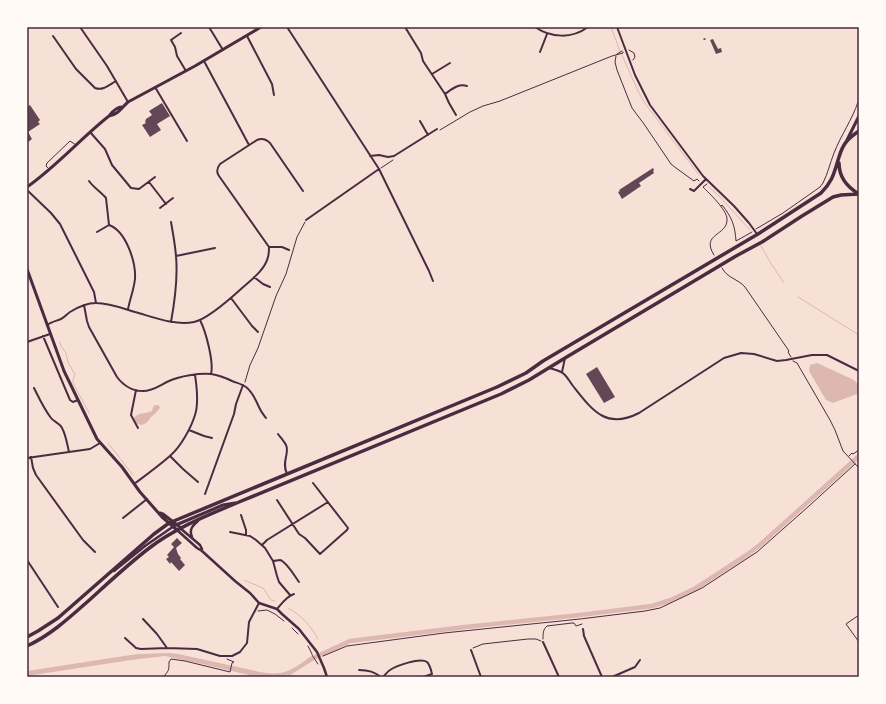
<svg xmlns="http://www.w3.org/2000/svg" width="886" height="704" viewBox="0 0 886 704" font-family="'IBM Plex Sans',sans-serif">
	<rect width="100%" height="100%" fill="#f7e1d7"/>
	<path fill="#dcb8b0" d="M817,363L854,380L859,385V392L857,394L833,403L826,400L809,371L810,365Z
		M155,405H158L160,407C158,412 155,413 151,417C148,421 147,424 141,425L136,423L134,418C138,412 146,414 152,411L153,407Z
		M170,653L178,654L260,672C266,673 273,674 280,673C290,672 303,662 312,656L314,660L289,676L284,677H257L202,664L165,656L131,660L27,676V671L124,656L138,654Z"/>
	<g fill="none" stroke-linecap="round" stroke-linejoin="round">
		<path stroke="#dcb8b0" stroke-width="1" d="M611,27L620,51
			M622,55L638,91L644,102L699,175
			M709,187L720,197L750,230
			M761,246L772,265L784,283
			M798,297L859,335
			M60,342L61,346L66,353L68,362L75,375L73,380V383L89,413
			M108,443L133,475
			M244,580L263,588L271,600L275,601
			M288,608C301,615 311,626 318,639"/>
		<path stroke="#dcb8b0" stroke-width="4.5" d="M309,660L350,641L465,627L580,615L652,606L671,600L696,588L748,554L761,544L859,456"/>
	</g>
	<path fill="#644757" d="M713,39L718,49L721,48L722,52L716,54L710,40Z
		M162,103L170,116L157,124L161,130L150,137L142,125L146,123L145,122L146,119L152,115L149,111Z
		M30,105L40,120L38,122L40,124L28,132L32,139L27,143V107Z
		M653,168L654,170L653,171L654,173L639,183L641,186L622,199L618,192L620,191L619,190Z
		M597,367L615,397L604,403L586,374Z
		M177,538L182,543L176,548L178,554L181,558L180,559L185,565L179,571L171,562L170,564L166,559L169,557L167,555L174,547L171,544Z"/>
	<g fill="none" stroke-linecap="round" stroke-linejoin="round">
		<path stroke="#4a2c40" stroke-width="1" d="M629,50L634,53L635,57L633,60
			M617,54L622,51
			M616,56L615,62L617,70L632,108L644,124L671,164L676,168L694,181L697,179L699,181
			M440,130L470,112L483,106L500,101L612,56L623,53V52
			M381,168L393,160
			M707,184L703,187C709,193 727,210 727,219C728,236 700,233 714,255
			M721,206L722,205C732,217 735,226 736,241L752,232
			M756,229L783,213L820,187L823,183C828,173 830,163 834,153C841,135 852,120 858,102H859
			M722,268C727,278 738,279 745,287L789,351L788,352L791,357
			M793,361L797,363L830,420L835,430L843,451L859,468
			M245,382L250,365L258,348L276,296L286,274L297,237L305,222
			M849,456L852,453L853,454L859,450
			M258,611L267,610L275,614L284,621
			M859,615L846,624L859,642
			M292,628L298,634
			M543,639C543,634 543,629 547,626L572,623H574L576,626L582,624
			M308,646L312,654
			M473,648L483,644L528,639H536L541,641
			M312,655L318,664
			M323,656L347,646L444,633L580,619L645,611L660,608L702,588L757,552L809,506L855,464
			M163,677C169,671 169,670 169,662L171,659L185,661L230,672L232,663L234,662L227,659"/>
		<path stroke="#4a2c40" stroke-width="1" d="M49,169L46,166L47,163L70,141L76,145"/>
		<path stroke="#4a2c40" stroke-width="1.5" d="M704,39H705"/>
		<path stroke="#4a2c40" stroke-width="2" d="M80,27L107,66L128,102
			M209,27L223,50
			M287,27L379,169L429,271L433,281
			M405,27L421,53L423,61L445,94L449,103L456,115
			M535,27C551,38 572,39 588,27
			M617,27L635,75L650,105L703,176L734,206L749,223L757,234
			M181,33L171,40L175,47L177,56L186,71
			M53,36L76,69L95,88C103,91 109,85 116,81
			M247,36L272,84L274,95
			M540,52L547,34
			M204,61L249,145
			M432,74L450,63
			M155,87L187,141
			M445,94C452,89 459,83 467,86
			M420,121L428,135
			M90,132L105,149L112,165L131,188L139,189L155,177
			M370,156L379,155L388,157L394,156L437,129
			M89,181C94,188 101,192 106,198L109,225C126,231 136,262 135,279C134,289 130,299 128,309
			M149,182L166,204
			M690,189L694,191L706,179
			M27,190L51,213L60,224L94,292L96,303
			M160,208L173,198
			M306,220L379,169
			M171,222C173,233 175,244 176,256C178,278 175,300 171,322
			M97,232L109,225
			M269,247L219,176C216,172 217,168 220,164L257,140C262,138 266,139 270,143L303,191
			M176,256L215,248
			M254,277L263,284L270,287
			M231,298L252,326L258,332
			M84,305L87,321L89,327L117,377C123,385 132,391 143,391C153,391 160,385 169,381C180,376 199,373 211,374C218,375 226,378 232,381C237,383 242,384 246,387C254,393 256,402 261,411C262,413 264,415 266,418
			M200,320C206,332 214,362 211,374
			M47,325C51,322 56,321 61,319C65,317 67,314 70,312C78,307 87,303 96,303C109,303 122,308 135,312C153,317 175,326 194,322C208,319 230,299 241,289C251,280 265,270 268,257C269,254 269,250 269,247H282L289,250
			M43,336L70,400L73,402L78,400
			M27,342L50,334
			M549,368C553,369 557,370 561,372C566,374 569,381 573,386C592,410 606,430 639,413L724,358L741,353L754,354L777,361L786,360L812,355H827L859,371
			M562,372L565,358
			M34,388C39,398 44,409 51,418C54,422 60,423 62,428C66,435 67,444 69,452
			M136,390L131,415L138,428
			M189,430L204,436L212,438
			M278,434C280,437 284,441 286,445C290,453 281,462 287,474
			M170,456L183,469L198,482
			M31,457L33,468L36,475L83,540L95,552
			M27,458L90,449L100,443
			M134,484C146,475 160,465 171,455C181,446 191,428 195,415C199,403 197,388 195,375
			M205,494L234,414L236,404L243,385
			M277,500L299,534L305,538L320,554L347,530L348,528L313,483
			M241,515L246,530V535
			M123,518L147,499
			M230,532L250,536L256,540L265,548L273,561L277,576L279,582L290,595
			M262,545L267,540L328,502
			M27,560L58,607
			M273,561C275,561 278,560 280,560C287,562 295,577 299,582
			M277,609C282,603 287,596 294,594
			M143,619L157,634L167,648
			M583,629L584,636L602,677
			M125,638L136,648L141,649L167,648L197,649L220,656H232L240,652L247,643L249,622L259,603
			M543,642L559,677
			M471,650L481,677
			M359,670C369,670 374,672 381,677
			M383,677C385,675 387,672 390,670C396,666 420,657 427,662C430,665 431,670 432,674L423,677
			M612,677L635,667L640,660"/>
		<path stroke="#4a2c40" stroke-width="2.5" d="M180,528L200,545L202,549
			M177,530L197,548L202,551L235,581L250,593L259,603L277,609L282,614L299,629L317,652L324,668L327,677
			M192,537C189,530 192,526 198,521
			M114,571L145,546L174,526"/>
		<path stroke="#4a2c40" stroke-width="3" d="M109,116C118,115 122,107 128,102L195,66L261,27
			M27,187C57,166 81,138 109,116C112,112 117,107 122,107
			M27,269L64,371L97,439L122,467L140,492L162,517L177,530
			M160,513L163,514L181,528
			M171,524L176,525L223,505L235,503"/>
		<path stroke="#4a2c40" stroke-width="3" d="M847,140L859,116"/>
		<path stroke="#4a2c40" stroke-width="3.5" d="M839,157C843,144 847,139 859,131
			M839,163C839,177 847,187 859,194
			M27,637L38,631L58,618L154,534L169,523L497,387L526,373L543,361L758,234L821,193C833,181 834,173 839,157
			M27,646C49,636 68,619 86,603C106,585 126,566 148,549C175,528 208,515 239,502L501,394L529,380L565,358L736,256L762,242L802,216L833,197L841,195L859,194"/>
	</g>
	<rect width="886" height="704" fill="none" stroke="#fffaf5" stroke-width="56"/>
	<rect x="28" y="28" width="830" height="648" fill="none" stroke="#4a2c40" stroke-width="1.5"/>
</svg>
